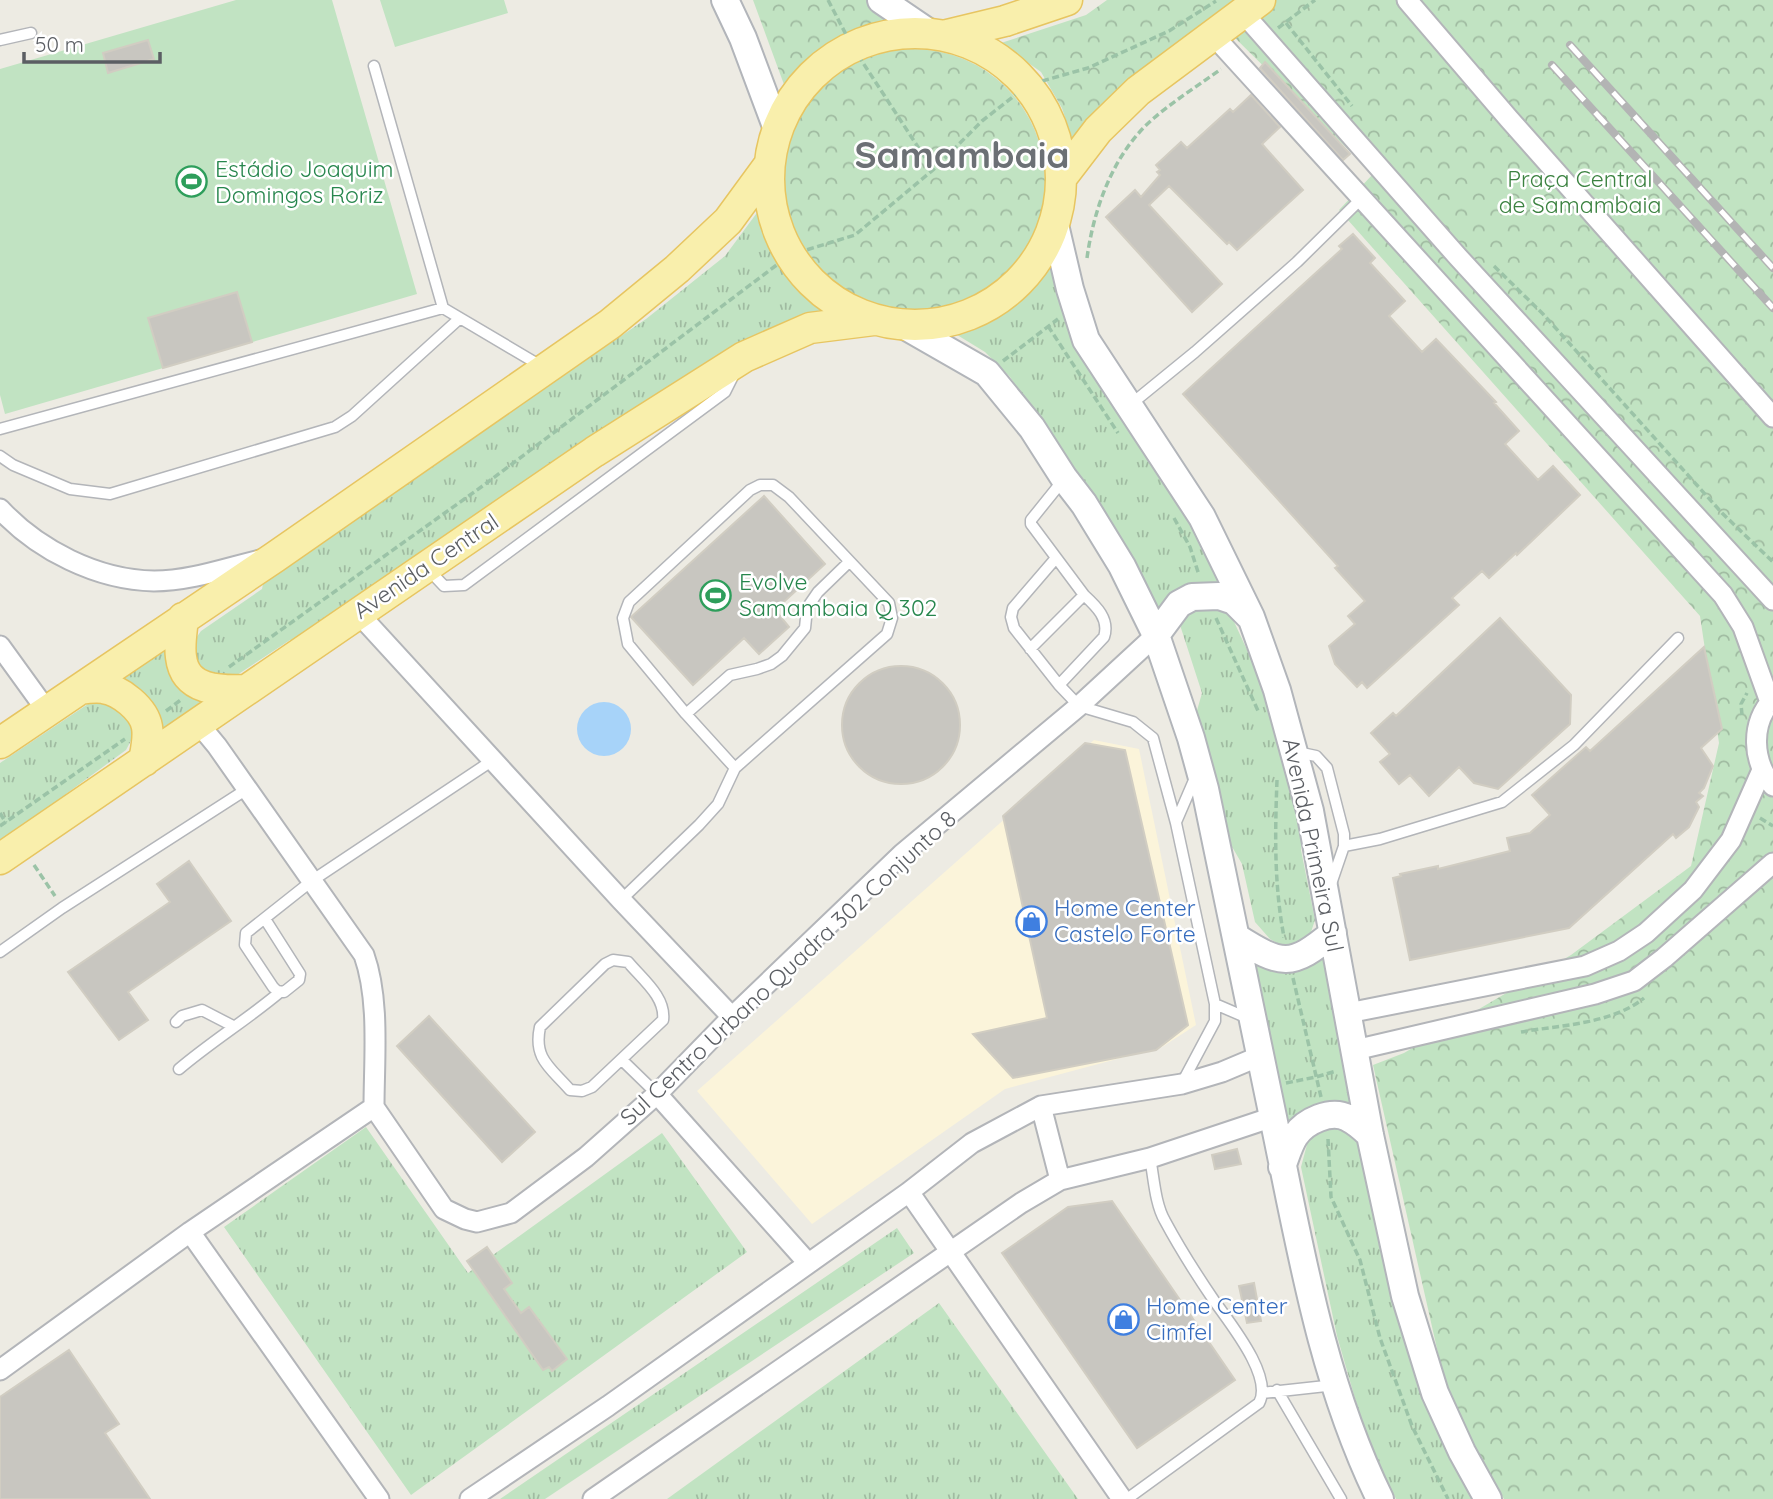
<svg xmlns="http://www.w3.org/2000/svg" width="1773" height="1499" viewBox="0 0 1773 1499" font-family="Quicksand,sans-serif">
	<defs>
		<pattern id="grass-tufts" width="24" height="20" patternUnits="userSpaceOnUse" patternTransform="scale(1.75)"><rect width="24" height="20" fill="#c1e3c2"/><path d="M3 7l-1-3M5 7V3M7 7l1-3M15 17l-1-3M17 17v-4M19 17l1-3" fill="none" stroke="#a0bba1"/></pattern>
		<pattern id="forest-crowns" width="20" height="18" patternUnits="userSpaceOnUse" patternTransform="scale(1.75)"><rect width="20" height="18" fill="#c1e3c2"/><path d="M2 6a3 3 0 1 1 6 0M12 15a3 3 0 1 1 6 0" fill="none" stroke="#a0bba1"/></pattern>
	</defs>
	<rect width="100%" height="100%" fill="#edebe3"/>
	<path fill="#fbf4da" d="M1094,740L1139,749L1196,1025L1162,1047L1005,1089L812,1224L697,1091Z"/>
	<path fill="url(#grass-tufts)" d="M759,210L767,245L805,292L833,312L314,638L290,640L231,679L199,676L189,648L201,631L262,589L264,579L646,319L725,256Z
		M1050,262L1074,341L1196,519L1232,590L1163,618L1055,443L1010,377L985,352L949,330C997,315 1018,301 1050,262Z
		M1193,601L1230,613L1261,680L1303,823L1301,850L1315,920L1310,935L1298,943L1282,946L1270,939L1255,922L1242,864L1227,838L1196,714L1202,693L1180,625L1181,610Z
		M170,638L213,702L155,743L112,679Z
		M103,700L123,705L135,733L126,750L66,794L56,819L0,856V763L91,702Z
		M1328,948L1362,1117L1284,1131L1251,962Z
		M1331,1121L1353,1124L1484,1499H1396L1367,1440L1337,1336L1301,1167L1309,1137Z
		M366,1127L468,1273L662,1133L747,1252L411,1495L224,1227Z
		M897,1228L914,1253L545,1499H500Z
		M939,1303L1078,1499H667Z"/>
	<path fill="url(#forest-crowns)" d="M753,0H867L888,22C849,37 812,57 786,90Z
		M1107,0H1252L1074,145L1062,108L1041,72L1001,43L1086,15Z
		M1275,0H1773V1499H1504L1449,1402L1373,1065L1404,1053L1571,955L1691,866L1719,743L1700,616L1339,210L1373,174L1230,33Z
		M781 181a132 132 0 1 1 264 0a132 132 0 1 1-264 0Z"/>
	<path fill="#c1e3c2" d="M236,0H332L417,294L5,414L0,395V69Z
		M380,0H504L508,13L395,47Z"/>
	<path fill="#a7d3f9" d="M577 729a27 27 0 1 1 54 0a27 27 0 1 1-54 0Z"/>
	<path fill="#c8c6c0" stroke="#d1cdc2" stroke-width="2" d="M148,40L154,59L108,73L103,53Z
		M1265,62L1350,154L1343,160L1260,68Z
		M1251,95L1280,127L1262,144L1303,190L1237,250L1229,242L1227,244L1169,186L1149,205L1222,284L1192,312L1106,217L1135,190L1141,197L1160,175L1157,172L1160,170L1156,165L1181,142L1187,148L1230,109L1233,112Z
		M1353,234L1375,258L1370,263L1405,301L1389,316L1422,352L1436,339L1496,402L1494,403L1519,431L1505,444L1538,480L1553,466L1580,495L1517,555L1516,553L1489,578L1482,571L1452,598L1459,605L1367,688L1362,682L1357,687L1335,664L1329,646L1355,624L1348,616L1365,601L1335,568L1338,566L1183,394L1342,249L1339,246Z
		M237,292L252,342L163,368L148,318Z
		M764,496L825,564L775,610L789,627L759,654L744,638L693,685L631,617Z
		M1500,618L1571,695L1570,724L1498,789L1474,783L1459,767L1429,796L1410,775L1399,784L1380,762L1390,754L1371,733L1393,713L1396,716Z
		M1704,647L1722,729L1701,748L1713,766L1704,788L1699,793L1703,796L1696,802L1699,807L1689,827L1676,838L1673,834L1569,928L1410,960L1393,878L1401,876L1400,874L1438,866V869L1510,851L1507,838L1530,833L1550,815L1532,795L1586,747L1590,751Z
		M842 725a59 59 0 1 1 118 0a59 59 0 1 1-118 0Z
		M1085,743L1125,750L1188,1025L1156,1050L1013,1078L973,1034L1047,1018L1003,816Z
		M189,861L231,921L128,992L148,1020L119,1040L68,972L170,902L157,884Z
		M429,1016L535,1132L502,1162L397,1046Z
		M1237,1149L1241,1164L1215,1169L1212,1155Z
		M1112,1201L1235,1380L1137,1448L1002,1253L1068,1207Z
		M487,1247L512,1283L504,1289L521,1313L529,1307L567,1359L552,1371L549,1367L543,1370L467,1261Z
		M1254,1283L1261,1321L1247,1323L1239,1286Z
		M69,1350L119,1424L105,1433L150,1499H0V1397Z"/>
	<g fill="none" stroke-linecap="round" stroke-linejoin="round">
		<defs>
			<path id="service" d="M0,40L31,33
				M374,66L443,308
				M1130,405L1195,352L1297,262L1362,198
				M0,429L443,308L541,366
				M0,456L13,465L70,489L110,494L335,427L352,416L459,319
				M760,485H773L789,497L889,603L892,618L887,634L735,768L686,714L628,644L623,618L629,602L750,490Z
				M1056,558L1013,608L1011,617L1014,628L1059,685L1079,706L1133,722L1153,738L1176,823L1215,1004V1021L1182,1083
				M428,569L444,586L464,585L725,392L734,374
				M1030,649L1084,595L1031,524V520L1064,479
				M1059,685L1104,637C1110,619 1096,606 1084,595
				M686,714L730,675L757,669L771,664L782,656L805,628L807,608L818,592L849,562
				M1297,752L1316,756L1327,768L1344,834V846L1331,884
				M1176,822L1195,778
				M1344,846L1380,839L1502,802L1574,745L1678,638
				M621,900L699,825L718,804L735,768
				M265,919L300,974L299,980L284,992L277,991L273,987L245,945L246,933L313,880L493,760
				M0,952L62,908L247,789
				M613,960L628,962C642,979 666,997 663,1020L592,1087L582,1091L570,1090C551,1068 533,1059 540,1027L605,964Z
				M1215,1004L1250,1019
				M176,1022L182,1016L202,1010L233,1026
				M622,1060L657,1094
				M179,1069C212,1041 248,1019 280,992
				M1277,1390L1341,1499
				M1262,1393L1335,1385
				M1127,1499L1259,1403C1274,1376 1228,1321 1213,1299C1196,1274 1179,1247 1165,1221C1155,1204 1154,1178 1150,1158"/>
			<path id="minor" d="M1407,0L1509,119L1773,417
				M1243,13L1458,257L1773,600
				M1213,35L1723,595L1743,627L1770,702
				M0,509C38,550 97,580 154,581C190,581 226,568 260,560
				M358,613L621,900L732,1017
				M0,646L47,711
				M1773,699C1750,724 1752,761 1773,786
				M1348,1013L1585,966L1619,951L1646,933L1693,890L1731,840L1762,770
				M1355,1050L1595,994L1634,981L1664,958L1773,863
				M657,1094L808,1263
				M1041,1106L1060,1180
				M374,1107L444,1209L465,1219L477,1222L511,1213L586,1157L657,1094L732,1017L902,854L1079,706L1156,635
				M909,1192L1122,1499
				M190,1232L379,1499
				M0,1370L190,1232L374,1107C374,1059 380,1000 364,955L217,746L198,723
				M470,1499L608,1406L909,1192L972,1143L1041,1106L1182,1084L1222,1072L1260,1056
				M593,1499L1021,1203L1060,1180L1150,1158L1273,1117"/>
			<path id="secondary" d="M725,0L743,38L777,129
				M881,0L928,32
				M1055,225L1070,289L1086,340L1202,517L1251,617L1277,690L1310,811L1370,1135L1405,1296L1435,1393L1462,1452L1488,1499
				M905,326L987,373L1032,428L1064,478L1084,504L1122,566L1156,635L1191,738L1205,789C1228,898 1251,1007 1273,1117C1300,1246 1321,1379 1380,1499
				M1156,635L1179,604L1192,597L1219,596L1234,601L1249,616
				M1236,937C1282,966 1291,968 1333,933
				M1282,1167C1286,1157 1289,1145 1295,1136C1305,1121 1331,1109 1348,1118C1356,1122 1364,1129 1370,1135"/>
			<path id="primary" d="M769 179a146 146 0 1 1 292 0a146 146 0 1 1-292 0Z
				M947,35L1005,21L1067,0
				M1062,177L1098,130L1138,91L1260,0
				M183,618C182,630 179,644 181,657C185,691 220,691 246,690
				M80,689C87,688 96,687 103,688C120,690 144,709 147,727C149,738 146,750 144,761
				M0,743L275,557L610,324L677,269L728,221L769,165
				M0,859L594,452L744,357L810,328L874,320"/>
		</defs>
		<use href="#service" stroke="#b3b5b9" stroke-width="13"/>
		<use href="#minor" stroke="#b3b5b9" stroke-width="23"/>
		<use href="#secondary" stroke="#b2b5ba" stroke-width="30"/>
		<use href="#primary" stroke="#e7c561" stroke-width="33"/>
		<path stroke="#9bc3a7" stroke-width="3.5" stroke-dasharray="7 3.5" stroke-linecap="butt" d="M828,0L852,46L933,170
			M1286,23L1352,106
			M1278,28L1315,0
			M1087,258C1094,207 1114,152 1154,118C1175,100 1199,85 1221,69
			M1494,266L1543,314L1722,513L1773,562
			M1048,326L1118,433
			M1003,361L1058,319
			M1174,518L1190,547L1199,575
			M1216,618L1259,713
			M229,667L484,485L790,255L855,235L933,170L982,121L1028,85L1088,68L1169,31L1216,1
			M166,711L182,699
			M1742,715L1741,704L1747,693
			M1277,780C1275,833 1274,885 1284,937
			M0,813L6,823
			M1760,818L1773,826
			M0,826L125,739
			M34,865L55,896
			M1293,978L1321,1097
			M1521,1032C1561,1025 1612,1024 1644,998
			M1286,1083L1316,1077L1336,1071
			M1328,1139L1331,1197L1360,1260L1380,1338L1412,1426L1448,1499"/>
		<use href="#service" stroke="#fff" stroke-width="10"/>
		<use href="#minor" stroke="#fff" stroke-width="19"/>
		<use href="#secondary" stroke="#fff" stroke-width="26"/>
		<use href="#primary" stroke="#f9efac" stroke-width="30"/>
		<defs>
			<path id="rail" d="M1570,45L1773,268
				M1552,65L1773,308"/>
		</defs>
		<use href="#rail" stroke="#b3b4b4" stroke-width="8"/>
		<use href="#rail" stroke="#fff" stroke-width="5" stroke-dasharray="16" stroke-linecap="butt"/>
	</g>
	<defs>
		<symbol id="stadium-ring" viewBox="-11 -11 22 22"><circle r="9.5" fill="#fff" stroke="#2e9e5b" stroke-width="1.5"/><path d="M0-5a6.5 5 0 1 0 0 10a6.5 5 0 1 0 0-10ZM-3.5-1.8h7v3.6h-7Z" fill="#2e9e5b"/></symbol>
		<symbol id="shop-ring" viewBox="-11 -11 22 22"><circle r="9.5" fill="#fff" stroke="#3f7fe0" stroke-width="1.5"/><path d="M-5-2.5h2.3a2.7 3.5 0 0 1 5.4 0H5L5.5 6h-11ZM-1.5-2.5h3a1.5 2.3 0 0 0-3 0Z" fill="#3f7fe0"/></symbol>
	</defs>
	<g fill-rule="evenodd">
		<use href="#stadium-ring" x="174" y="164" width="35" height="35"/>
		<use href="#stadium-ring" x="698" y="578" width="35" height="35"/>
		<use href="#shop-ring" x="1014" y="904" width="35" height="35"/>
		<use href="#shop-ring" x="1106" y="1302" width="35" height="35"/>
	</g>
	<g text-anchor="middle" stroke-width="5" stroke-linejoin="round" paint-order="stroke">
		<g font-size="23" fill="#27864d" stroke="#fff" text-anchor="start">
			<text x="215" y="177">Estádio Joaquim<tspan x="215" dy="26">Domingos Roriz</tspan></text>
			<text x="739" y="590">Evolve<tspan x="739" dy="26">Samambaia Q 302</tspan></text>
		</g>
		<g font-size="23" fill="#3b8240" stroke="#fff">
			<text x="1580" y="187">Praça Central<tspan x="1580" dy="26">de Samambaia</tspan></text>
		</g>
		<g font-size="23" fill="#5b5e63" stroke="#fff">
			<text transform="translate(426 566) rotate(-34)" y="8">Avenida Central</text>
			<text transform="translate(1313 845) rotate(78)" y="8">Avenida Primeira Sul</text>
			<text transform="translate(788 968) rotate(-43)" y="8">Sul Centro Urbano Quadra 302 Conjunto 8</text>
		</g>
		<g font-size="23" fill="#366cbe" stroke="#fff" text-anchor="start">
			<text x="1054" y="916">Home Center<tspan x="1054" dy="26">Castelo Forte</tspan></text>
			<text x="1146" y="1314">Home Center<tspan x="1146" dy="26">Cimfel</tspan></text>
		</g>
		<g font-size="37" font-weight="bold" fill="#6c7075" stroke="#fff">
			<text x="962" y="168">Samambaia</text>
		</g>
	</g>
	<path d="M24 52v10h136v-10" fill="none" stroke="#5b5e63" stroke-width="3.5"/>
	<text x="35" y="52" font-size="21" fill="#5b5e63" stroke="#ffffff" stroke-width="5" paint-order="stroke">50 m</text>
</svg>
